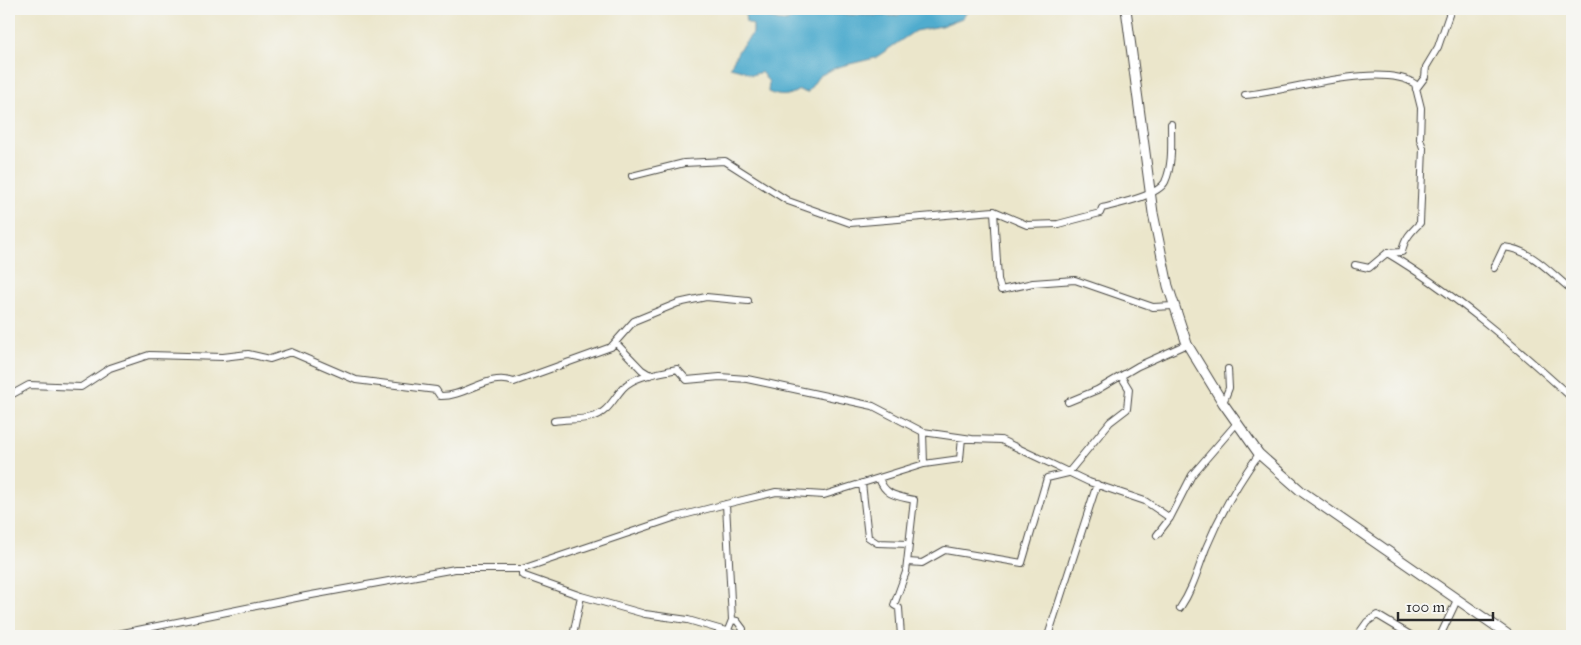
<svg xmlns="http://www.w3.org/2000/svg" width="1581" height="645" viewBox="0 0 1581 645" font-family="'IM FELL Great Primer',serif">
	<rect width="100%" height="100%" fill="#f6f6f2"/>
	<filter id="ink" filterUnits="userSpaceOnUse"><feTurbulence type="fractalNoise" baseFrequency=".02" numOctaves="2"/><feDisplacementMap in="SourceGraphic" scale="10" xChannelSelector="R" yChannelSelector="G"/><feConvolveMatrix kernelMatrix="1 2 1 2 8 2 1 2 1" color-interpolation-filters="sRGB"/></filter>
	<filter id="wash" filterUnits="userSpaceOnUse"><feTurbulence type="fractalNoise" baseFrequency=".0096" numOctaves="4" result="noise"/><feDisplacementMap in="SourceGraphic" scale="20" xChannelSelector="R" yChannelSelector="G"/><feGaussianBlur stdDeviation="1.12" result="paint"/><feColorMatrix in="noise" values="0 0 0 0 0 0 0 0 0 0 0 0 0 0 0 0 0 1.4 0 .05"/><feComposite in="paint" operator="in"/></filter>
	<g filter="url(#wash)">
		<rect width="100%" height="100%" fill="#ebe6cb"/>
		<path fill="#50acce" stroke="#3e6c7c" d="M753,9H760L768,18L786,22L807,10L826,14L893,16L928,9H970L962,18L941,26L915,31L875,58L837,67L819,76L807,93L799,90C788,97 780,97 768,92L769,82L761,72L752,75L742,70L730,67L740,48L753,33V25L746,22L745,14Z"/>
	</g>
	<g filter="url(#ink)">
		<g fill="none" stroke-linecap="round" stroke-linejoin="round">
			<defs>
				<path id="minor" d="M1416,89L1425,77L1426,67L1438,47L1451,9
					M1245,95C1286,92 1380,61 1415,84L1421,108L1420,139L1423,148L1420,223C1411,232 1404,239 1402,252L1387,253
					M632,176L684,163L725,161L788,201L850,223L994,211L1027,225L1058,224L1100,213L1102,208C1117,204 1158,196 1165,182C1173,165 1171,142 1171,124
					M994,211L998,279L1001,290L1033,283L1075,280L1153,307L1174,306
					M1355,265L1369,268L1387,253C1454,293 1515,346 1572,398
					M1494,268L1504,247C1533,250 1551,274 1572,290
					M616,343L642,370L650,375
					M9,396L29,385L81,387L110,368L149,355L223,357L248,354L270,359L291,352L356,380L436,390L440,396C466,397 488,372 514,382L611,347L634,321L678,303L706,297L748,301
					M1068,402L1097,390L1138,366L1187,344
					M1223,403L1229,388L1228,369
					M554,421C566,419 581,420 592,417C608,413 613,399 623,388C635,375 660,373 677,369L687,380L720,377L747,379L873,406L923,432L972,439L1001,440L1089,482L1145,501L1170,518
					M923,432L924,464
					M879,478C885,496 897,496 914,500L906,572L894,605L899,608L901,636
					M862,483L868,537L877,543L909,544
					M726,504L732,620L726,635
					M1157,535L1170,518L1192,475L1237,423
					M908,562L922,563L945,550L1022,563L1047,478L1068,473L1110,422L1127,409L1129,389L1121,376
					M1180,608C1193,589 1198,569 1206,548C1220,514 1238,483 1259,454
					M732,620L737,621L743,629L741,636
					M736,634L688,620L645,614L581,596L522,575V569L676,517L726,504L776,492L824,495L924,464L960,459L962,438
					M108,636L306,596L455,569H522
					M573,636L581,596
					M1048,636L1097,484
					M1357,636L1367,622L1377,615L1412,636
					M1440,636L1457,600"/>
				<path id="highway" d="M1126,9L1153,213L1168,286L1187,344L1223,403L1259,454L1301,491L1510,636"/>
			</defs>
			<use href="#minor" stroke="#484743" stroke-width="8"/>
			<use href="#highway" stroke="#484743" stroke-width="11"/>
			<use href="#minor" stroke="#fff" stroke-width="6"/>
			<use href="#highway" stroke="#fff" stroke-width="9"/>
		</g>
	</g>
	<rect width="1581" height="645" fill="none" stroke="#f6f6f2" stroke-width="30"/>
	<path d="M1398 612v8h95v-8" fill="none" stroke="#2b2b2b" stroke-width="2.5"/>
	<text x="1406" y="612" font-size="15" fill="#2b2b2b" stroke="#f6f6f2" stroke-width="4" paint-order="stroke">100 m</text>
</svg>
